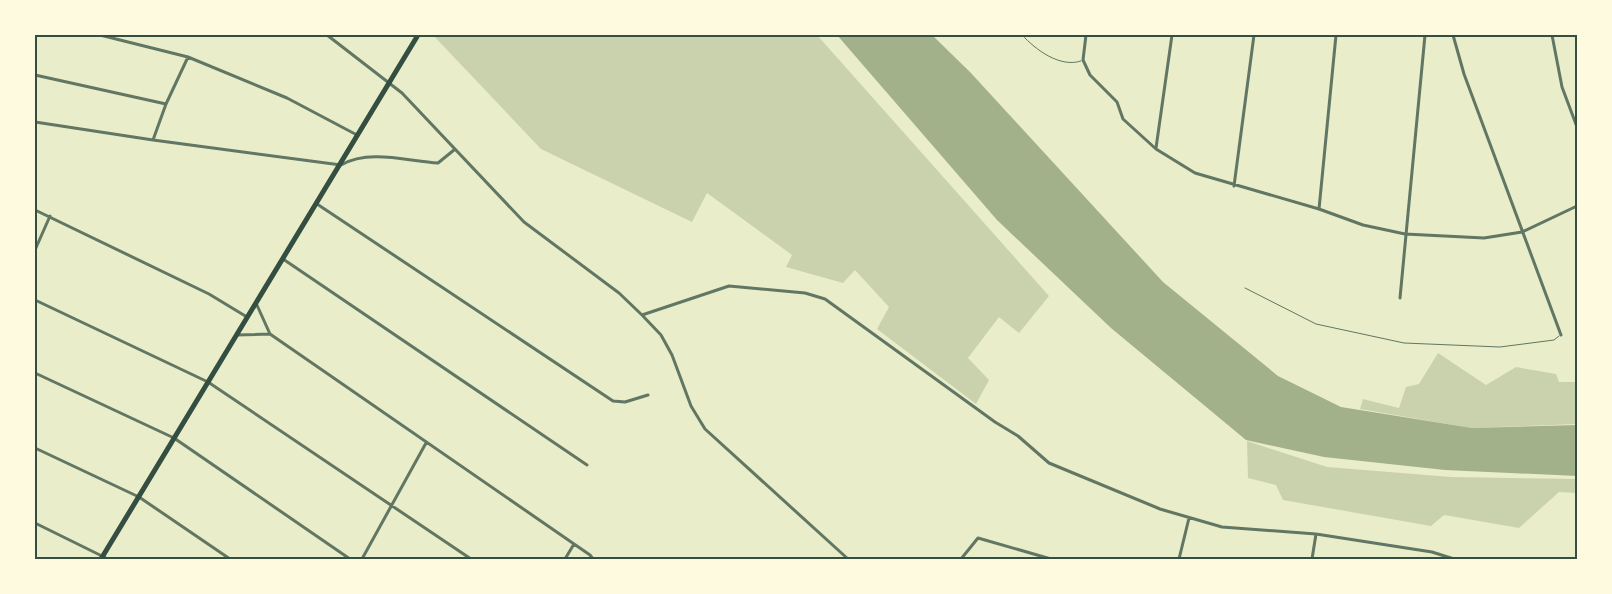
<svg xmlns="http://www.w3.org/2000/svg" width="1612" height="594" viewBox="0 0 1612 594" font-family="'Open Sans',sans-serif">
	<rect width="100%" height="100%" fill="#e9edc9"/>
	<path fill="#cad2ad" d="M433,35H817L1049,296L1019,333L999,317L968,358L989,380L976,404L877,329L889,307L855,270L843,283L786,267L792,255L707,193L692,222L541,149Z
		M1438,353L1486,385L1516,367L1556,374L1559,382H1577V424L1471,428L1360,409L1363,399L1399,408L1406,387L1419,384Z
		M1247,441L1327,467L1451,477L1577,479V493L1559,492L1519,528L1444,515L1431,526L1283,500L1276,485L1248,478Z"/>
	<path fill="#a3b18a" d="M837,35H932L970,72L1163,282L1278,376L1341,407L1472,428L1577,425V476L1445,470L1324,457L1246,440L1111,328L997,220Z"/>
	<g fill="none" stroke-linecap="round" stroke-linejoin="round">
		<path stroke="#617663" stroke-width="1" d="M1022,35C1036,50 1060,68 1081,61
			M1245,288L1316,324L1404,343L1500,347L1554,340L1559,336"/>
		<path stroke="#617663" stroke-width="3" d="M100,35L188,57L287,98L357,135
			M327,35L402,93L524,222L619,293L642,315L661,335L672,355L691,406L705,429L848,559
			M1086,35L1083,60L1090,75L1117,102L1123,119L1156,149L1195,173L1319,209L1363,225L1405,234L1484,238L1522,232L1577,206
			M1453,35L1464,74L1561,335
			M1552,35L1562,87L1577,127
			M35,75L166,104
			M35,122L153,140L341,165C369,149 407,161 438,163L454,150
			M153,140L166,104L188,57
			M1156,148L1172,35
			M1234,186L1254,35
			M317,204L613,401L625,402L648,395
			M1319,209L1336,35
			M35,210L209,294L247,317
			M35,250L50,216
			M283,259L587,465
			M1400,298L1425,35
			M35,300L208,382L471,559
			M256,303L270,334L590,555L593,559
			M642,315L729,286L805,293L825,299L995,422L1018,436L1049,463L1160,509L1222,527L1316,534L1432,552L1454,559
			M236,335L270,334
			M35,373L174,438L350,559
			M35,448L139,497L230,559
			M35,523L108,559
			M362,559L426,443
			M565,559L574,544
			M961,559L978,538L1051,559
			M1179,559L1189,518
			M1312,559L1316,534"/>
		<path stroke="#344e41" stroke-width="5" d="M101,559L418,35"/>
	</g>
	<rect width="1612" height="594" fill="none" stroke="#fefae0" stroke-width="72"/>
	<rect x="36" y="36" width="1540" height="522" fill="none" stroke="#344e41" stroke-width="2"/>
</svg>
